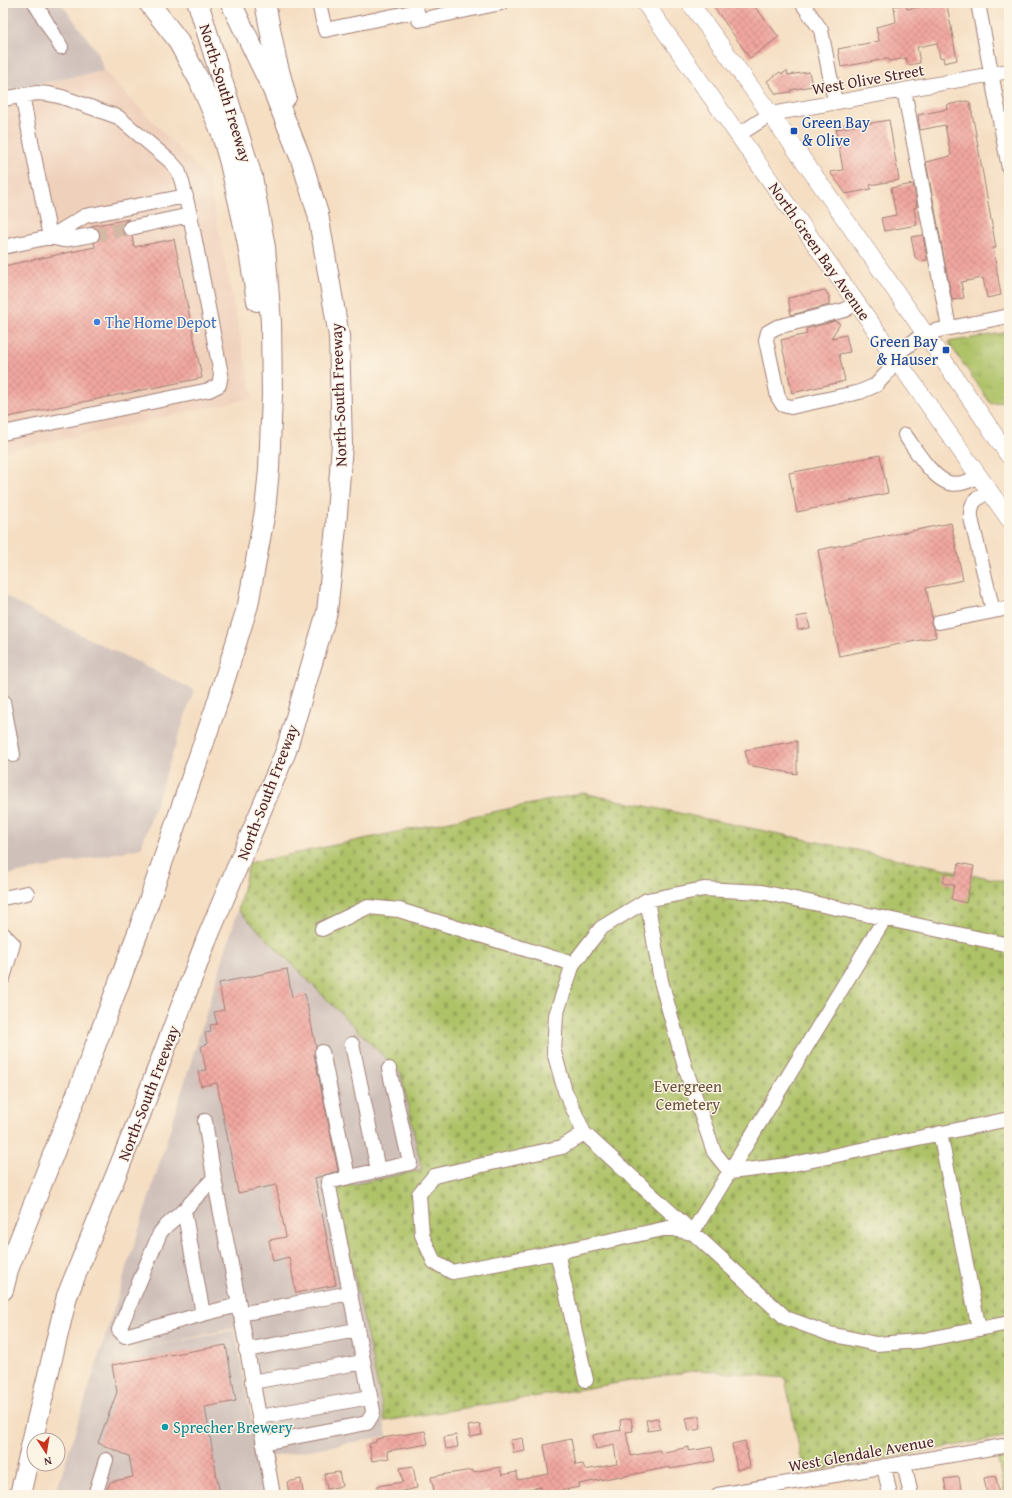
<svg xmlns="http://www.w3.org/2000/svg" width="1012" height="1498" viewBox="0 0 1012 1498" font-family="'Gentium Book Plus',serif">
	<defs>
		<pattern id="grass-tufts" width="24" height="20" patternUnits="userSpaceOnUse"><rect width="24" height="20" fill="#aec267"/><path d="M3 7l-1-3M5 7V3M7 7l1-3M15 17l-1-3M17 17v-4M19 17l1-3" fill="none" stroke="#97a65a"/></pattern>
		<pattern id="cemetery-stones" width="16" height="16" patternUnits="userSpaceOnUse"><rect width="16" height="16" fill="#aec267"/><path d="M2 7V4a2 2 0 0 1 4 0v3zM10 15v-3a2 2 0 0 1 4 0v3z" fill="#97a65a"/></pattern>
		<pattern id="building-cross-hatch" width="8" height="8" patternUnits="userSpaceOnUse"><rect width="8" height="8" fill="#f0a69f"/><path d="M0 0l8 8M0 8l8-8" fill="none" stroke="#cf8e89"/></pattern>
	</defs>
	<rect width="100%" height="100%" fill="#fcf5e5"/>
	<filter id="ink" filterUnits="userSpaceOnUse"><feTurbulence type="fractalNoise" baseFrequency=".025" numOctaves="2"/><feDisplacementMap in="SourceGraphic" scale="8" xChannelSelector="R" yChannelSelector="G"/><feConvolveMatrix kernelMatrix="1 2 1 2 8 2 1 2 1" color-interpolation-filters="sRGB"/></filter>
	<filter id="wash" filterUnits="userSpaceOnUse"><feTurbulence type="fractalNoise" baseFrequency=".012" numOctaves="4" result="noise"/><feDisplacementMap in="SourceGraphic" scale="16" xChannelSelector="R" yChannelSelector="G"/><feGaussianBlur stdDeviation="0.9" result="paint"/><feColorMatrix in="noise" values="0 0 0 0 0 0 0 0 0 0 0 0 0 0 0 0 0 1.4 0 .05"/><feComposite in="paint" operator="in"/></filter>
	<g filter="url(#wash)">
		<rect width="100%" height="100%" fill="#f5dec2"/>
		<path fill="#efd0bb" d="M104,71L208,179L253,398L3,452V91Z"/>
		<path fill="#cfc0ba" d="M3,3H61L98,53L104,71L3,91Z
			M3,594L22,606L194,690L141,848L3,876Z
			M238,910L401,1074L422,1170L336,1188L387,1436L270,1457L248,1325L140,1349L235,1330L266,1495H55L136,1239Z"/>
		<path fill="url(#grass-tufts)" stroke="#7c7049" d="M1009,332V400L991,404L948,342Z"/>
		<path fill="url(#cemetery-stones)" stroke="#7c7049" d="M583,793L1009,882V1436L804,1473L785,1378L699,1370L385,1421L336,1188L422,1170L401,1074L238,910L249,863Z"/>
		<path fill="#aec267" stroke="#7c7049" d="M1009,1457V1495H1005L998,1459Z"/>
		<g id="blocks">
			<path fill="url(#building-cross-hatch)" d="M711,3H752L779,37L750,58Z
				M940,3H946L947,5L957,60L944,63L943,57L940,58L937,43L917,47L920,63L908,65L906,58L890,61L889,59H886L841,67L838,49L879,41L876,27L896,22L894,6L906,4L907,9Z
				M787,71L788,75L809,72L812,86L791,90V92L776,94L767,81L780,72L782,74Z
				M966,101L970,102L975,129L996,248H993L1001,295L987,298L983,278L961,282L964,298L952,300L926,162L951,156L945,125L920,130L918,115L948,109L947,105Z
				M889,120L899,180L870,185L871,189L846,194L830,172L843,170L836,129Z
				M913,184L917,207L914,208L917,225L884,231L881,218L896,215L891,188Z
				M129,219L124,222L122,229L124,234L128,236H132L134,247L174,239L202,378L3,418V266L95,247L94,243L100,238V233L98,229L91,226Z
				M923,235L927,260L920,261L915,257L911,237Z
				M825,290L829,296V305L791,315L788,298Z
				M835,321L840,324L831,338L846,335L850,352L839,354L845,381L792,393L781,340L807,334L806,329Z
				M880,455L888,493L797,512L789,473Z
				M951,523L963,580L926,588L932,617L931,624L934,629L936,637L839,656L818,550Z
				M807,615L810,628L798,630L796,617Z
				M797,741V774L748,765L745,750Z
				M959,863L974,866L966,903L951,899L954,885L943,883L945,873L956,875Z
				M287,969L292,997L305,994L316,1047L314,1054L338,1171L315,1178L336,1285L296,1293L289,1257L273,1261L269,1240L286,1237L276,1185L238,1193L217,1083L201,1086L198,1071L206,1070L201,1046L207,1044L205,1033L211,1032L210,1025L217,1024L214,1012L224,1010L219,983Z
				M226,1345L236,1401L205,1407L220,1495H105L110,1482L133,1477L129,1456L98,1443L117,1392L112,1365Z
				M699,1416L701,1429L689,1431L686,1418Z
				M630,1418L631,1419L633,1431L626,1432L631,1456L660,1450V1453L689,1447V1451L712,1447L715,1461L670,1469V1467L620,1477V1476L579,1484L580,1487L542,1494L541,1487L520,1490L521,1495H490L489,1491L470,1495H435L431,1477L447,1474L472,1470L473,1472L500,1467L502,1475L517,1472L518,1480L549,1474L544,1445L571,1439L576,1465L583,1464L585,1470L617,1464L614,1445L596,1449L593,1435L621,1430L620,1420Z
				M658,1418L660,1429L648,1431L646,1420Z
				M480,1424L482,1435L470,1437L468,1426Z
				M425,1431L428,1444L387,1451L389,1458L372,1461L369,1444L376,1442V1439Z
				M456,1435L458,1447L446,1449L444,1437Z
				M523,1438L525,1451L514,1453L511,1440Z
				M745,1441L750,1467L737,1470L732,1444Z
				M413,1466L417,1488L393,1493V1495H379L377,1486L403,1482L400,1468Z
				M339,1472L342,1486L327,1489L324,1474Z
				M996,1476L999,1495H987L984,1478Z
				M959,1477L962,1495H947L944,1479Z
				M301,1479L303,1492L289,1494L287,1482Z"/>
		</g>
	</g>
	<g filter="url(#ink)">
		<use href="#blocks" fill-opacity="0" stroke="#a07e76" stroke-width="1"/>
		<g fill="none" stroke-linecap="round" stroke-linejoin="round">
			<path stroke="#d3b8a4" stroke-width="14" stroke-dasharray="14 7" stroke-linecap="butt" d="M92,235L130,228"/>
			<defs>
				<path id="minor" d="M35,3L61,47
					M319,3L325,30L417,11
					M802,3L821,30L835,102
					M978,3L1009,168
					M415,5L419,20L501,3
					M904,90L949,328
					M22,95L50,237L85,216L186,196
					M3,99L37,93L49,94L62,97L118,117L170,161L178,170L182,182L190,215L221,374L219,385L209,390L3,433
					M738,135L771,114L1009,71
					M130,228L190,215
					M3,247L50,237L63,240L92,235
					M856,302L845,310L777,327L768,332L766,340L778,397L783,405L791,407L860,392L876,385L888,372L894,356L925,333L1009,316
					M905,435C915,449 932,478 949,483C959,486 970,481 979,476
					M989,491C976,499 970,501 971,518L993,611
					M939,622L1009,608
					M3,701L13,755
					M3,898L27,893
					M647,900L661,981L685,1067L714,1152L730,1172L789,1165L1009,1119
					M322,929L368,907L399,910L573,964
					M3,934L13,944L3,978
					M1009,945L762,892L704,889L647,900L601,928L573,964L556,1015L554,1052L565,1091L584,1133L786,1318L830,1334L876,1344L919,1341L1009,1323
					M352,1044L378,1170
					M322,1052L348,1177
					M205,1121L214,1178L184,1210L203,1314L239,1305L273,1495
					M940,1133L979,1329
					M214,1178L239,1305
					M184,1210L164,1228L160,1233L119,1330L125,1336L203,1314
					M692,1233L885,918
					M557,1252L452,1272L434,1262L422,1235L419,1194L434,1176L562,1147L584,1133
					M240,1314L350,1293L328,1182L410,1163L389,1069
					M246,1350L357,1330
					M586,1380L557,1252L668,1228L692,1233
					M252,1382L363,1362
					M259,1417L370,1397
					M263,1443L367,1423L372,1415L373,1411L350,1293
					M904,1463L911,1495
					M884,1466L890,1495
					M95,1495L106,1460
					M718,1495L1009,1445"/>
				<path id="major" d="M645,3L1009,519
					M690,3C799,152 905,303 1009,456"/>
				<path id="highway" d="M149,3L177,39L199,80L221,131L230,163L247,239L257,301
					M265,3L276,59L286,97
					M3,1290L9,1267L82,1081L140,927L215,710L248,605L265,511L269,469L272,395L271,323L265,247L252,177L198,3
					M20,1495L36,1425L67,1296L137,1123L206,941L286,751L327,612L336,527L342,444L339,336L318,214L301,159L273,90L231,3"/>
			</defs>
			<use href="#minor" stroke="#a07e76" stroke-width="16"/>
			<use href="#major" stroke="#a07e76" stroke-width="18"/>
			<use href="#highway" stroke="#a07e76" stroke-width="22"/>
			<use href="#minor" stroke="#fff" stroke-width="14"/>
			<use href="#major" stroke="#fff" stroke-width="17"/>
			<use href="#highway" stroke="#fff" stroke-width="20"/>
		</g>
	</g>
	<g fill="#1a4fb4" stroke="#fcf5e5" stroke-width="1.5">
		<rect x="790" y="127" width="8" height="8" rx="2"/>
		<rect x="942" y="346" width="8" height="8" rx="2"/>
	</g>
	<circle fill="#3f7fe0" stroke="#fcf5e5" stroke-width="1.5" cx="97" cy="322" r="4"/>
	<circle fill="#0f9aa8" stroke="#fcf5e5" stroke-width="1.5" cx="165" cy="1427" r="4"/>
	<g text-anchor="middle" stroke-width="3" stroke-linejoin="round" paint-order="stroke">
		<g font-size="16" fill="#4a1f2b" stroke="#fcf5e5">
			<text transform="translate(868 79) rotate(-10)" y="6">West Olive Street</text>
			<text transform="translate(226 93) rotate(73)" y="6">North-South Freeway</text>
			<text transform="translate(820 251) rotate(55)" y="6">North Green Bay Avenue</text>
			<text transform="translate(338 395) rotate(-92)" y="6">North-South Freeway</text>
			<text transform="translate(267 792) rotate(-69)" y="6">North-South Freeway</text>
			<text transform="translate(148 1093) rotate(-69)" y="6">North-South Freeway</text>
			<text transform="translate(861 1453) rotate(-10)" y="6">West Glendale Avenue</text>
		</g>
		<g font-size="16" fill="#164399" stroke="#fcf5e5" text-anchor="start">
			<text x="802" y="128">Green Bay<tspan x="802" dy="18">&amp; Olive</tspan></text>
			<text x="938" y="347" text-anchor="end">Green Bay<tspan x="938" dy="18">&amp; Hauser</tspan></text>
		</g>
		<g font-size="16" fill="#366cbe" stroke="#fcf5e5" text-anchor="start">
			<text x="105" y="328">The Home Depot</text>
		</g>
		<g font-size="16" fill="#68503d" stroke="#fcf5e5">
			<text x="688" y="1092">Evergreen<tspan x="688" dy="18">Cemetery</tspan></text>
		</g>
		<g font-size="16" fill="#0d838f" stroke="#fcf5e5" text-anchor="start">
			<text x="173" y="1433">Sprecher Brewery</text>
		</g>
	</g>
	<rect width="1012" height="1498" fill="none" stroke="#fcf5e5" stroke-width="16"/>
	<g transform="translate(46 1452) rotate(168)"><circle r="19" fill="#fcf5e5" stroke="#b59f9b"/>
	<path d="M0-3L7 15L0 10L-7 15Z" fill="#c8321e"/>
	<text y="-6" font-size="11" font-weight="bold" text-anchor="middle" fill="#4a1f2b">N</text>
	</g>
</svg>
